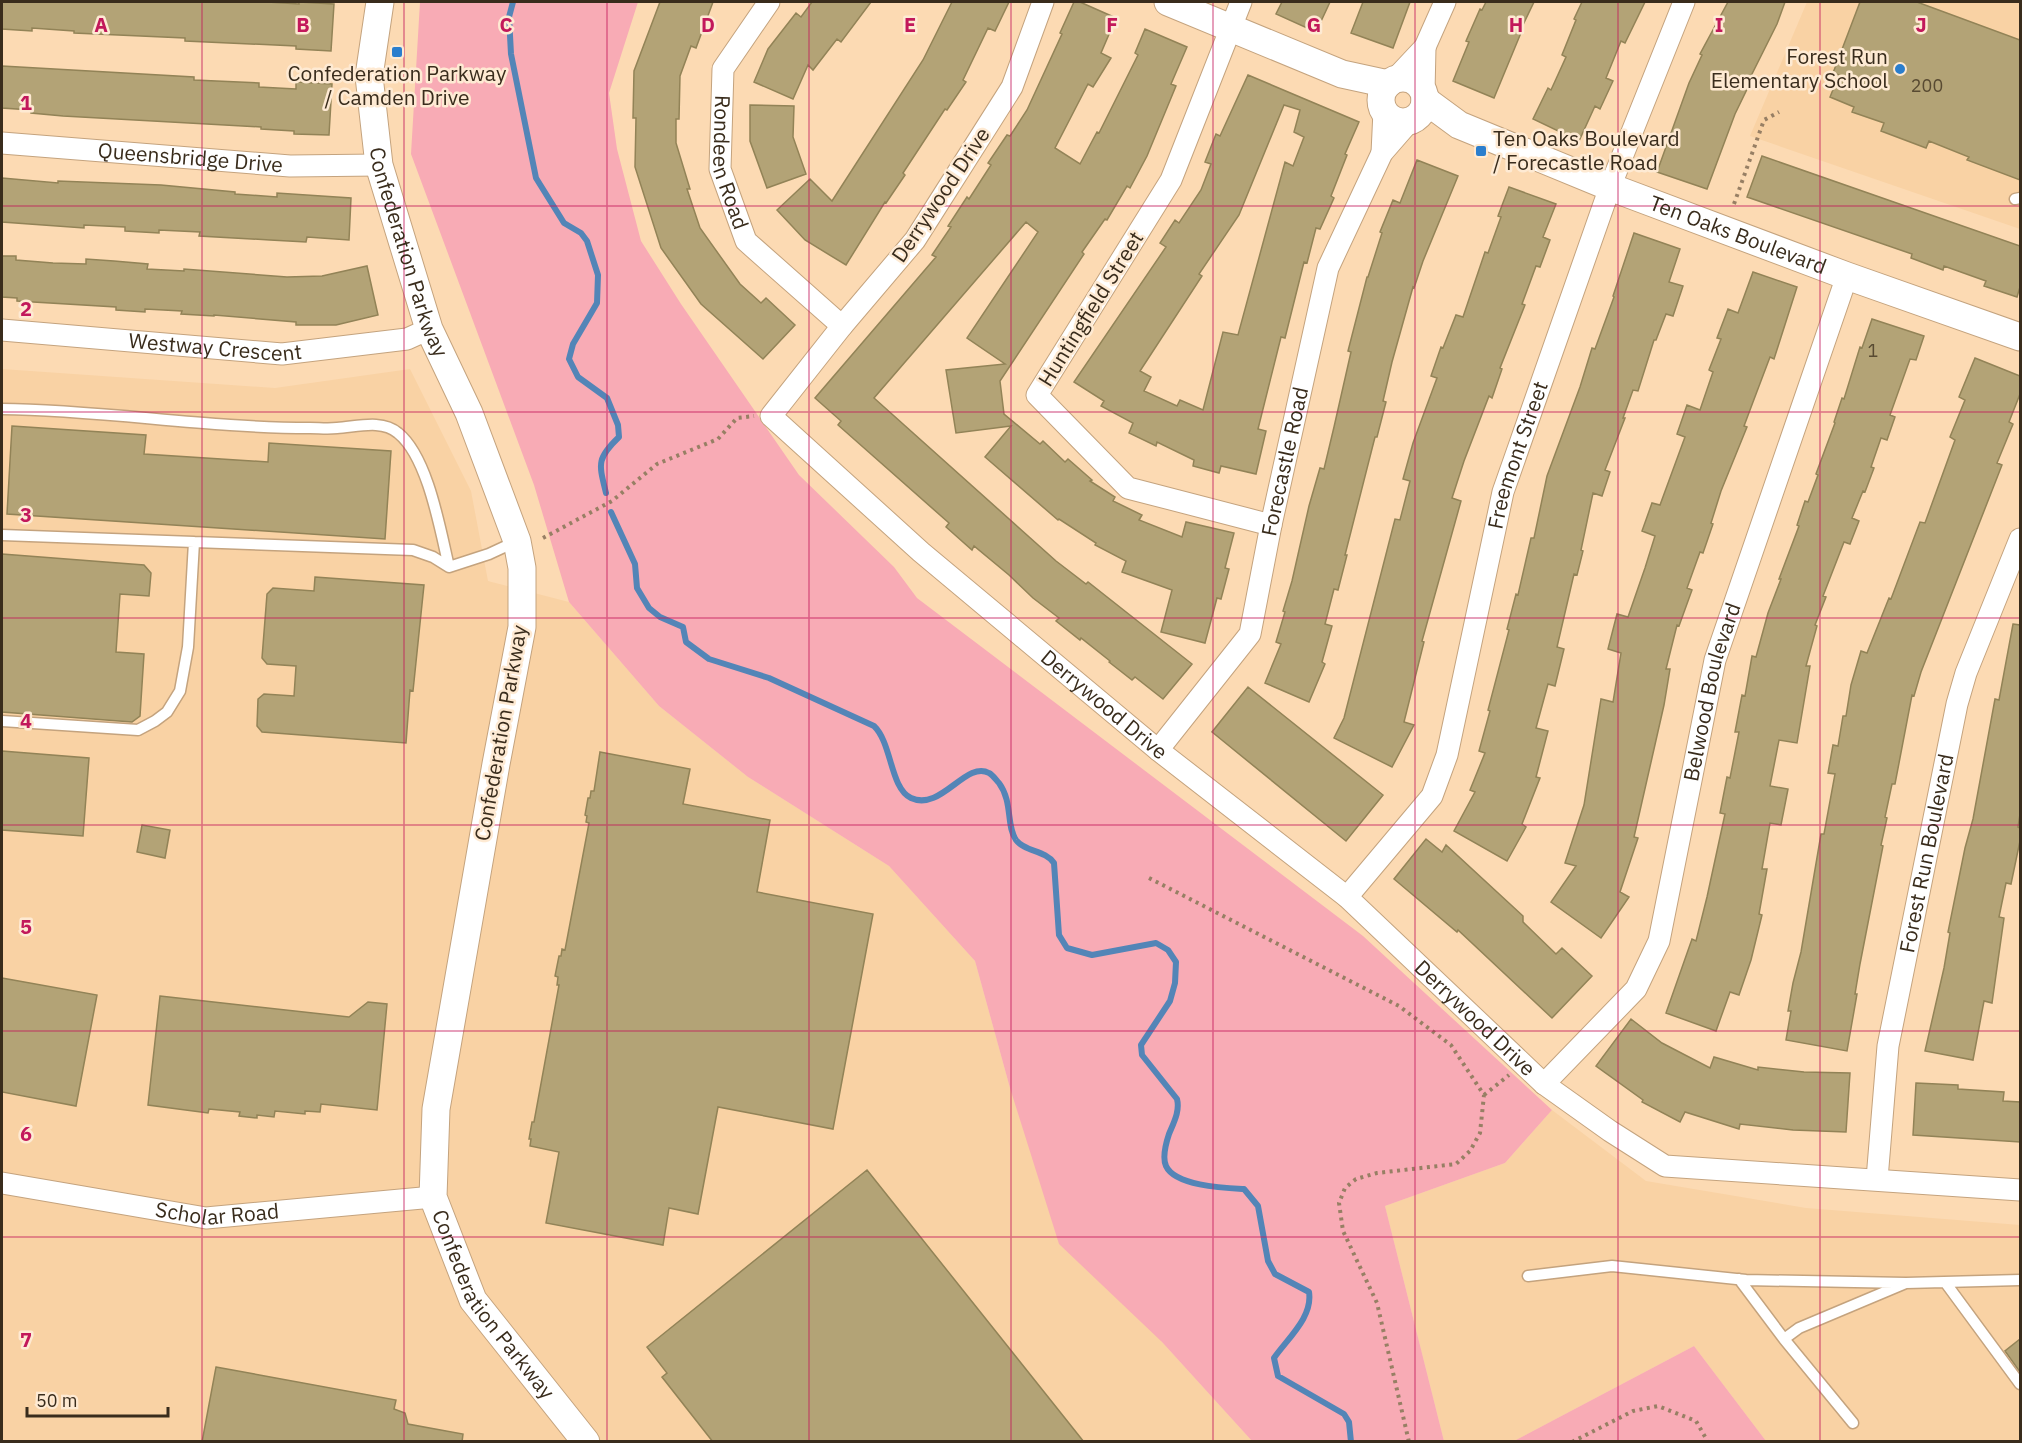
<svg xmlns="http://www.w3.org/2000/svg" width="2022" height="1443" viewBox="0 0 2022 1443" font-family="'IBM Plex Sans',sans-serif">
	<rect width="100%" height="100%" fill="#fcdab3"/>
	<path fill="#f9d2a4" d="M1807,2H2020V229L1750,136Z
		M2,369L275,388L410,369L471,491L488,581L569,602L659,706L748,777L889,866L975,961L1010,1088L1162,1342L1252,1441H2Z
		M1552,1110L1646,1181L1806,1208L2020,1225V1441H1766L1694,1346L1514,1441H1444L1385,1206L1505,1163Z"/>
	<path fill="#f8abb5" d="M420,2H638L609,93L617,149L641,241L681,304L799,475L894,567L917,598L1363,936L1552,1110L1505,1163L1385,1206L1444,1441H1252L1162,1342L1059,1244L1010,1088L975,961L889,866L748,777L659,706L569,602L534,485L411,154Z
		M1694,1346L1766,1441H1514Z"/>
	<g fill="none" stroke-linecap="round" stroke-linejoin="round">
		<path stroke="#5385b7" stroke-width="6" d="M513,2L509,17L511,54L536,178L564,223L581,233L587,241L598,275L597,303L573,344L569,359L578,377L607,398L618,425L619,437C596,459 599,464 606,493
			M611,512L635,564L637,588L649,608L660,617L683,627L686,642L709,659L769,678L874,726C892,743 890,788 911,798C941,812 966,760 989,773C993,775 996,780 999,783C1013,802 1006,826 1016,840C1025,852 1045,850 1054,863L1059,935L1067,948L1092,955L1156,943L1168,950L1176,962L1175,983L1170,1001L1141,1045L1142,1055L1177,1099C1180,1111 1174,1122 1169,1134C1166,1143 1162,1157 1166,1166C1175,1186 1225,1188 1244,1189L1258,1206L1268,1261L1275,1274L1309,1292C1313,1317 1288,1338 1274,1358L1278,1376L1344,1414L1349,1422L1351,1442"/>
	</g>
	<path fill="#b3a376" stroke="#928357" stroke-width="1.5" fill-rule="evenodd" d="M2,2H267L299,4V2L334,4L331,51L296,49V46L185,41V38L74,33V31L32,28V31L2,29Z
		M660,2H713L696,48L691,46L680,76L679,119H676V143L690,189H687L700,228L740,284L761,303L766,298L795,325L763,359L701,304L661,248L635,167L636,118H633L634,71Z
		M812,2H871L841,42L837,39L813,70L808,65L793,99L754,82L768,49L796,13L801,17Z
		M952,2H1009L995,31L988,28L963,80L966,82L947,110L945,109L903,173L905,175L886,203L885,202L846,265L805,240L777,210L810,179L832,201L923,60Z
		M1074,2H1080L1116,18L1101,53L1111,58L1093,87L1088,84L1055,148L1080,164L1097,132L1099,133L1138,55L1135,53L1145,29L1187,47L1171,84L1176,86L1147,156L1130,188L1127,186L1107,220L1105,219L1082,252L1084,254L1000,381L1004,414L1040,444L1043,441L1065,462L1068,459L1092,480L1090,481L1115,497L1113,501L1142,515L1139,520L1182,537L1186,522L1234,533L1225,568L1229,569L1221,599L1217,598L1205,643L1161,632L1172,590L1122,572L1126,561L1095,545L1096,543L1059,519L1058,520L985,457L1011,426L956,433L946,370L1005,364L967,338L1038,232L1026,222L874,398L1056,561L1086,584L1088,582L1192,664L1163,699L1135,677L1132,680L1109,662L1110,661L1081,638L1080,640L1056,621L1059,618L1033,598L1009,575L974,546L972,550L946,527L949,523L838,425L841,421L815,398L936,257L932,255L951,227L948,226L967,197L969,199L991,165L988,163L1007,135L1010,136L1027,110L1062,34L1060,33Z
		M1282,2H1330L1316,32L1276,14Z
		M1363,2H1410L1393,48L1351,33Z
		M1486,2H1534L1522,27L1523,28L1494,98L1453,81L1469,42L1466,41L1480,9L1482,10Z
		M1582,2H1645L1625,43L1621,41L1606,78L1613,81L1600,109L1595,106L1579,141L1533,119L1548,88L1551,90L1566,57L1562,55L1576,20L1574,19Z
		M1728,2H1785L1777,24L1748,82L1750,83L1735,114L1707,189L1657,172L1689,83L1702,55L1700,54Z
		M1860,2H1917L2020,40V180L1967,160L1969,157L1929,141L1926,148L1881,131L1884,123L1852,112L1854,107L1830,97L1839,75L1833,73Z
		M2,66L194,77V80L259,83V87L296,89V82L332,84L329,135L294,134V131L261,129V127L63,116L31,113V110L2,108Z
		M1248,75L1359,122L1345,154L1347,155L1331,196L1334,198L1320,229L1316,228L1307,263L1304,262L1285,338L1281,337L1258,429L1266,431L1256,474L1221,466L1219,473L1193,466L1194,460L1157,442L1156,446L1129,433L1133,423L1101,406L1104,401L1074,382L1166,247L1160,243L1175,220L1179,223L1201,190L1211,164L1205,162L1216,134L1220,136ZM1284,105L1300,110L1294,132L1304,137L1293,166L1285,162L1238,335L1223,332L1203,410L1180,400L1177,406L1144,391L1151,377L1140,371L1202,276L1199,274L1239,215Z
		M750,105L794,106L793,137L806,174L767,188L750,141Z
		M1762,156L2020,246V287L2017,297L1984,286L1986,281L1944,266L1943,270L1911,258L1912,254L1747,197Z
		M1417,160L1458,176L1423,261L1414,288L1413,287L1392,362L1383,401L1386,402L1377,437H1375L1345,555H1347L1338,590L1334,589L1325,624L1332,626L1322,662L1325,664L1309,702L1265,683L1281,644L1276,642L1285,612L1283,611L1292,581L1309,506L1320,468L1324,469L1334,427L1351,352L1348,351L1367,277H1368L1382,233L1380,232L1393,200L1400,203Z
		M2,178L58,183V181L161,185L235,192V194L277,197V193L351,198L349,240L307,237L306,242L270,240L199,236L200,232L159,230V233L125,231V227L84,225V228L2,222Z
		M1509,187L1556,204L1543,237L1550,240L1540,267L1536,266L1522,304L1525,305L1500,368L1502,369L1492,398L1489,396L1464,461L1452,498L1461,501L1422,641L1424,642L1404,722L1414,725L1392,767L1334,738L1344,718L1395,519L1400,520L1410,481L1403,479L1413,443L1437,378L1431,376L1441,347L1443,348L1456,315L1463,317L1485,252L1488,253L1501,217L1498,216Z
		M1634,233L1680,249L1669,282L1683,286L1673,316L1666,314L1656,340H1654L1638,391L1633,390L1623,418H1625L1605,470L1610,472L1602,496L1593,493L1581,550L1583,551L1577,575L1574,574L1557,647L1564,649L1555,686L1548,684L1536,728L1548,731L1536,777L1540,778L1522,824L1526,827L1507,861L1454,831L1475,792L1470,790L1485,753L1479,751L1490,711L1488,710L1509,630L1507,629L1516,594L1518,595L1531,538H1534L1547,476L1580,387L1592,348L1595,349L1614,297L1613,296Z
		M2,256H16V260L53,263L86,264V259L114,261L148,264L147,269L184,271V269L287,277L322,276L367,266L378,315L336,325H296V322L214,315V316L181,314L182,311L145,309V312L116,310V307L17,301V298L2,297Z
		M1753,272L1797,287L1774,359L1770,357L1753,402L1744,426L1747,427L1721,491L1711,523L1713,524L1703,553L1700,552L1687,588L1692,590L1679,626L1677,625L1666,669H1670L1664,705L1634,837L1638,838L1620,892L1629,897L1601,938L1551,902L1576,866L1565,863L1584,805L1601,699L1613,702L1621,653L1608,649L1617,614L1628,617L1645,568L1655,536L1642,531L1652,503L1660,505L1685,437L1677,434L1687,405L1700,410L1713,372L1709,370L1721,339L1717,338L1728,309L1738,313Z
		M1872,319L1924,336L1916,360L1910,359L1890,415L1895,417L1887,440L1881,438L1871,467L1874,468L1865,492L1863,491L1852,518L1859,521L1850,544L1844,542L1823,596L1826,597L1815,625L1817,626L1806,666H1810L1797,743L1779,740L1770,786L1788,789L1781,825L1770,823L1762,869H1767L1759,914L1762,915L1751,960L1739,995L1730,992L1716,1031L1666,1013L1692,939L1696,941L1707,897L1725,814L1720,813L1727,777L1730,778L1739,732H1735L1742,695L1745,696L1752,656L1756,657L1768,613L1781,579H1779L1799,526L1797,525L1805,501L1808,502L1818,475L1816,474L1835,423L1834,422L1842,398L1844,399L1860,347L1862,348Z
		M1975,358L2020,376V394L2009,422L2013,424L1997,463L2002,465L1921,672L1914,696L1912,695L1895,784H1892L1885,817L1887,818L1881,845L1883,846L1860,964L1855,994H1857L1847,1051L1786,1040L1791,1011H1788L1793,983L1801,952L1821,834H1824L1835,774L1828,773L1833,745L1838,746L1843,716H1846L1851,685L1861,651L1867,653L1889,598L1891,599L1920,522L1925,523L1955,440L1950,437L1965,400L1959,397Z
		M12,426L146,435L144,454L268,462L269,443L391,451L385,539L7,514Z
		M2,554L144,565L151,573L149,596L120,594L116,652L144,654L140,716L132,722L2,712Z
		M315,577L424,585L413,691L410,690L406,743L262,732L257,726L258,699L264,694L294,696L296,666L267,664L262,658L267,594L273,588L314,591Z
		M2013,624L2020,625V814L2018,827L2020,828V841L2011,884L2006,883L1999,917L2004,918L1992,1003L1984,1001L1973,1060L1925,1051L1944,968L1950,933L1948,932L1965,848L1973,819L1995,699L1999,700Z
		M1248,687L1383,795L1346,841L1212,732Z
		M2,751L89,758L83,836L2,830Z
		M600,752L690,769L683,804L770,820L757,892L873,914L833,1129L718,1107L698,1214L669,1208L663,1245L546,1223L559,1152L530,1146L531,1139H529L532,1122H534L559,985H557L558,977L555,976L559,956H561L562,949L565,950L589,823L586,822L587,816L585,815L588,798H590L591,791H594Z
		M142,825L170,830L165,858L137,852Z
		M1426,839L1442,852L1446,845L1523,916V922L1556,954L1562,948L1592,976L1552,1018L1458,930L1457,932L1394,879Z
		M2,978L97,995L76,1106L2,1092Z
		M160,996L349,1017L368,1002L387,1004L377,1110L321,1104L320,1112L305,1111V1114L275,1111L274,1117L257,1115V1118L239,1116L240,1112L209,1109L208,1113L148,1105Z
		M1631,1019L1662,1043L1710,1068L1714,1057L1758,1070V1067L1804,1072L1850,1073L1846,1132L1793,1130L1740,1124L1739,1129L1685,1112L1680,1122L1642,1102L1643,1100L1596,1066Z
		M1916,1083L1958,1085V1089L2004,1092L2003,1101L2020,1102V1142L1913,1135Z
		M867,1170L1084,1442H713L662,1377L667,1373L647,1347Z
		M2020,1339V1372L2005,1351Z
		M216,1367L396,1400L394,1409L405,1413L408,1424L463,1434L462,1442H202Z"/>
	<g fill="none" stroke-linecap="round" stroke-linejoin="round">
		<defs>
			<path id="service" d="M2015,199L2020,198
				M2,409C104,410 207,428 310,428C319,428 328,429 337,428C356,427 382,419 398,433C428,457 440,529 449,567
				M2,535L413,550L433,557L449,567L489,554L517,541
				M2,721L138,730L155,721L167,712L180,691L188,647L194,542
				M1528,1276L1612,1266L1746,1280L1906,1283
				M1739,1279L1784,1339
				M1945,1282L2020,1384
				M1853,1423L1784,1339L1799,1328L1906,1283L2020,1280"/>
			<g id="minor">
				<path id="s1" d="M769,2L723,69L720,169L746,241L842,326"/>
				<path id="s2" d="M1043,2L1012,87L915,240L842,326L771,416L921,552L1158,750L1347,897L1544,1084L1610,1131L1665,1166L2020,1190"/>
				<path d="M1241,2L1171,180L1037,395L1128,488L1271,525"/>
				<path d="M1394,80L1425,47L1445,2"/>
				<path d="M1424,93L1425,47"/>
				<path id="s3" d="M2,143L290,166L379,165"/>
				<path d="M1382,153L1384,111"/>
				<path id="s4" d="M2,330L282,354L407,339L429,329"/>
				<path id="s5" d="M1158,750L1250,634L1271,525L1328,268L1382,153L1409,122"/>
				<path id="s6" d="M1347,897L1432,796L1447,755L1503,492L1610,187L1684,2"/>
				<path id="s7" d="M1544,1084L1636,989L1659,941L1715,660L1847,276"/>
				<path id="s8" d="M1877,1179L1888,1046L1957,704L1966,673L2020,539"/>
				<path id="s9" d="M2,1183L206,1218L433,1197"/>
			</g>
			<g id="tertiary">
				<path id="s10" d="M380,2L369,76L379,165L429,329L469,413L517,541L522,568V627L496,764L436,1109L433,1197L473,1300L586,1442"/>
				<path d="M1168,2L1342,74L1388,84"/>
				<circle cx="1403" cy="100" r="22"/>
				<path id="s11" d="M1425,100L1459,125L1610,187L1847,276L2020,337"/>
			</g>
		</defs>
		<use href="#service" stroke="#c4a37e" stroke-width="13"/>
		<use href="#minor" stroke="#c4a37e" stroke-width="23"/>
		<use href="#tertiary" stroke="#c4a37e" stroke-width="29"/>
		<path stroke="#977f64" stroke-width="4" stroke-dasharray="3 4.5" stroke-linecap="butt" d="M1734,204L1764,120L1779,112
			M543,538L612,501L657,464L718,439L737,418L754,416
			M1149,878L1399,1006L1451,1045L1484,1095L1480,1133L1470,1151L1456,1164L1377,1173L1356,1179L1345,1188L1339,1203L1343,1231L1377,1303L1409,1442
			M1484,1095L1509,1075
			M1572,1442L1633,1411L1658,1406L1696,1421L1708,1442"/>
		<use href="#service" stroke="#fff" stroke-width="10"/>
		<use href="#minor" stroke="#fff" stroke-width="21"/>
		<use href="#tertiary" stroke="#fff" stroke-width="27"/>
	</g>
	<path fill="none" stroke="#c2185b" stroke-width="1.5" stroke-opacity="0.55" d="M202,2V1442M404,2V1442M607,2V1442M809,2V1442M1011,2V1442M1213,2V1442M1415,2V1442M1618,2V1442M1820,2V1442M2,206H2020M2,412H2020M2,618H2020M2,825H2020M2,1031H2020M2,1237H2020"/>
	<g fill="#2b7ecd" stroke="#feead3" stroke-width="2">
		<rect x="391" y="46" width="12" height="12" rx="3"/>
		<circle cx="1900" cy="69" r="6"/>
		<rect x="1475" y="145" width="12" height="12" rx="3"/>
	</g>
	<g text-anchor="middle" stroke-width="5" stroke-linejoin="round" paint-order="stroke">
		<g font-size="18" fill="#584a32">
			<text x="1927" y="92">200</text>
			<text x="1873" y="357">1</text>
		</g>
		<g font-size="21" fill="#392c1c" stroke="#feead3" text-anchor="end">
			<text x="1888" y="64">Forest Run<tspan x="1888" dy="24">Elementary School</tspan></text>
			<text x="397" y="81" text-anchor="middle">Confederation Parkway<tspan x="397" dy="24">/ Camden Drive</tspan></text>
			<text x="1493" y="146" text-anchor="start">Ten Oaks Boulevard<tspan x="1493" dy="24">/ Forecastle Road</tspan></text>
		</g>
		<g font-size="21" fill="#392c1c" stroke="#feead3">
			<text dy="7" stroke="none"><textPath href="#s3" startOffset="189">Queensbridge Drive</textPath></text>
			<text dy="7" stroke="none"><textPath href="#s1" startOffset="176">Rondeen Road</textPath></text>
			<text transform="translate(941 195) rotate(-56)" y="7">Derrywood Drive</text>
			<text dy="7" stroke="none"><textPath href="#s11" startOffset="342">Ten Oaks Boulevard</textPath></text>
			<text dy="7" stroke="none"><textPath href="#s10" startOffset="256">Confederation Parkway</textPath></text>
			<text transform="translate(1091 309) rotate(-58)" y="7">Huntingfield Street</text>
			<text dy="7" stroke="none"><textPath href="#s4" startOffset="214">Westway Crescent</textPath></text>
			<text dy="7" stroke="none"><textPath href="#s6" startOffset="484">Freemont Street</textPath></text>
			<text dy="7" stroke="none"><textPath href="#s5" startOffset="324">Forecastle Road</textPath></text>
			<text dy="7" stroke="none"><textPath href="#s7" startOffset="440">Belwood Boulevard</textPath></text>
			<text dy="7" stroke="none"><textPath href="#s2" startOffset="940">Derrywood Drive</textPath></text>
			<text transform="translate(501 733) rotate(-80)" y="7">Confederation Parkway</text>
			<text dy="7" stroke="none"><textPath href="#s8" startOffset="330">Forest Run Boulevard</textPath></text>
			<text dy="7" stroke="none"><textPath href="#s2" startOffset="1426">Derrywood Drive</textPath></text>
			<text dy="7" stroke="none"><textPath href="#s9" startOffset="218">Scholar Road</textPath></text>
			<text dy="7" stroke="none"><textPath href="#s10" startOffset="1354">Confederation Parkway</textPath></text>
		</g>
	</g>
	<g font-size="20" text-anchor="middle" font-weight="bold" fill="#c2185b" stroke="#feead3" stroke-width="5" stroke-linejoin="round" paint-order="stroke">
		<text x="101" y="32">A</text>
		<text x="303" y="32">B</text>
		<text x="506" y="32">C</text>
		<text x="708" y="32">D</text>
		<text x="910" y="32">E</text>
		<text x="1112" y="32">F</text>
		<text x="1314" y="32">G</text>
		<text x="1516" y="32">H</text>
		<text x="1719" y="32">I</text>
		<text x="1921" y="32">J</text>
		<text x="26" y="110">1</text>
		<text x="26" y="316">2</text>
		<text x="26" y="522">3</text>
		<text x="26" y="728">4</text>
		<text x="26" y="934">5</text>
		<text x="26" y="1141">6</text>
		<text x="26" y="1347">7</text>
	</g>
	<rect width="2022" height="1443" fill="none" stroke="#392c1c" stroke-width="6"/>
	<path d="M27 1407v9h141v-9" fill="none" stroke="#392c1c" stroke-width="3"/>
	<text x="36" y="1407" font-size="18" fill="#392c1c" stroke="#feead3" stroke-width="4.5" paint-order="stroke">50 m</text>
</svg>
